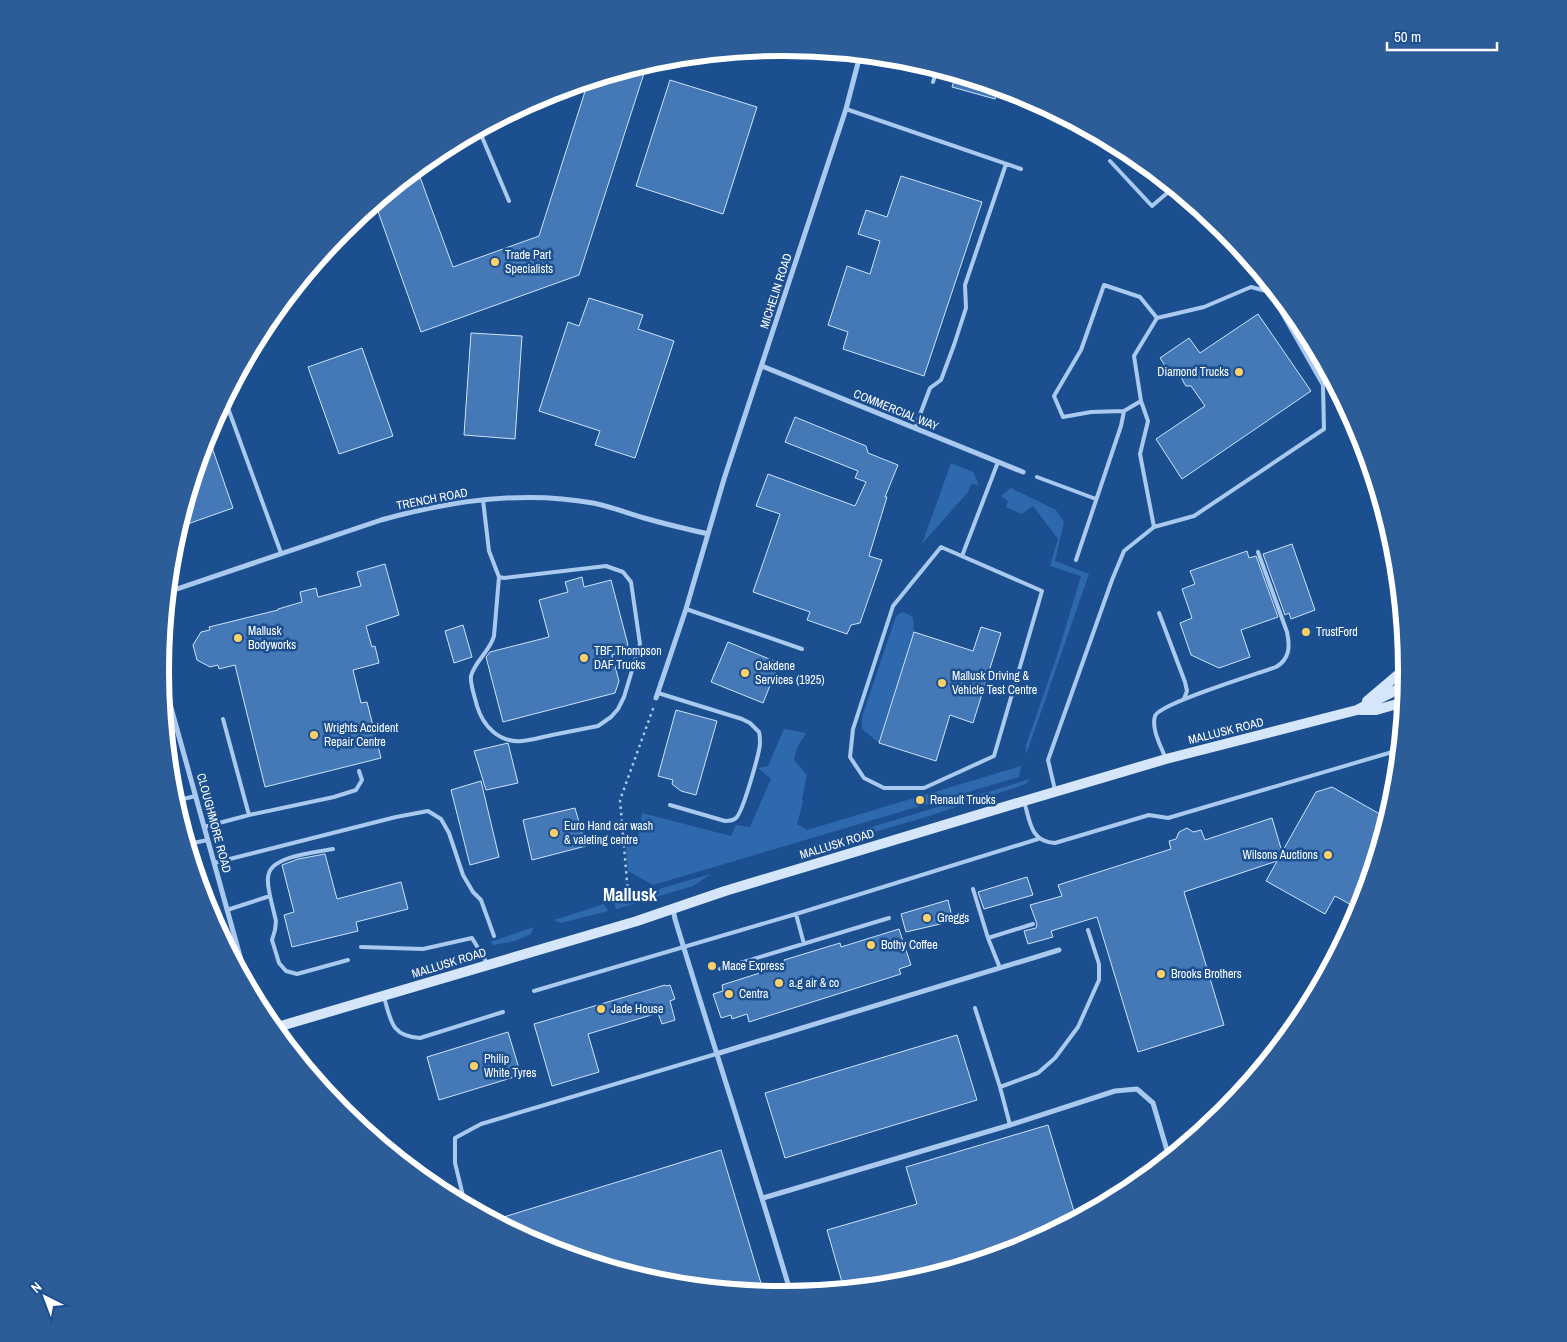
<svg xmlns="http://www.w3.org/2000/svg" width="1567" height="1342" viewBox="0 0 1567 1342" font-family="'Archivo Narrow',sans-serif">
	<rect width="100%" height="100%" fill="#1b4f8f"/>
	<path fill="#2e69ad" d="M951,463L973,472L979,485L971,484L968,492L922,544Z
		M1011,488L1056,510L1064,522L1055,561L1089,574L1026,755V745L1057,656L1081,576L1050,566L1058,539L1033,506L1022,514L1006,507L1008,501L1001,496Z
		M902,612L908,614L913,618L914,632L880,744L862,729V717L896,616Z
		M784,729L806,733L797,748L794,760L807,775L802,799L803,802L797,824L807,830L1021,766L1019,777L653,885L628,871L625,836H638L642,813L731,836L736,825L750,827L771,779L758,768L768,766Z
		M1030,779L1026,784L929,816L803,853L802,848Z
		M711,874L693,886L616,909L614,902Z
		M604,904L608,911L561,923L554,920Z
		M534,927L531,934L515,941L494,945L490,942Z"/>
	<path fill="#4478b7" stroke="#cfe3fa" d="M647,64L579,275L421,332L375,203L417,169L453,267L539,236L588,82Z
		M956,75L998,88L995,99L952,87Z
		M670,80L757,107L723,214L636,186Z
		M901,176L982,202L924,376L843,349L848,332L828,325L847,266L870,274L880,241L858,234L866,210L887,217Z
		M589,298L643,315L638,329L674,341L635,458L595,445L600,431L539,411L568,322L579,326Z
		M1258,314L1311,391L1182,479L1156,439L1205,406L1191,386H1186L1184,383L1178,370L1171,375L1160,358L1189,338L1200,353Z
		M471,333L522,336L515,439L464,435Z
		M362,348L393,436L339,454L308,367Z
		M795,417L866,446L868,453L898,465L885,497H887L869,556L882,560L860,623L851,625L847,634L807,620L810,612L753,592L780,514L756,506L768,474L855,506L866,482L855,478L858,471L785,442Z
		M207,433L233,508L179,527L201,454Z
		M1292,544L1315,610L1291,619L1289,613L1285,615L1263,554Z
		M1247,551L1249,558L1256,556L1278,617L1241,630L1250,657L1219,668L1191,655L1180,623L1192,618L1182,589L1195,584L1190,571Z
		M385,564L399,615L366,626L372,647L375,646L379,663L353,670L361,703L367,702L381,758L265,787L235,665L219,669L218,665L210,667L197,660L193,645L201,632L210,630L209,627L278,610V609L302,602L300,592L316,588L318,597L361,586L357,572Z
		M582,577L584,587L611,580L628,645L623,652L612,655L619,681L615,693L503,722L486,657L490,652L549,637L539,600L568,592L565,582Z
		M463,625L472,657L454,663L445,631Z
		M981,627L1001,633L973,723L950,715L936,761L879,743L914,632L973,651Z
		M728,642L779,663L763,703L711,682Z
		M676,710L717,721L696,795L681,791L672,784L673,780L658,776Z
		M508,743L518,783L486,790L474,751Z
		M481,781L499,857L470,865L451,790Z
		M1332,787L1387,818L1363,897L1357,908L1335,896L1325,914L1266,881L1277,861L1184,892L1224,1025L1138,1052L1097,917L1051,931L1053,937L1028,944L1024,931L1036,928L1037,924L1030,905L1062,896L1058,885L1171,849L1169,841L1176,839L1179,832L1187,828L1193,832L1201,830L1205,840L1272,818L1282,852L1316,792Z
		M575,808L586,846L532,860L523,820Z
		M325,854L337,899L401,882L408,909L356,922L358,931L292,947L284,915L294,912L282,865L298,859Z
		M1027,877L1033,895L984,909L978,892Z
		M948,900L953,921L906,932L901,914Z
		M899,929L911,965L899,969L901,974L749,1022L747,1014L732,1019L731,1015L721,1018L713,994L723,991L722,985L785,965L784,960L840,943L841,947Z
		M665,985L666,986L670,985L675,999L670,1001L675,1020L662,1024L658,1013L588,1034L599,1072L552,1086L534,1024Z
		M508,1032L521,1075L439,1100L427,1057Z
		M957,1035L977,1100L785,1158L765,1093Z
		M1048,1125L1076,1218L1022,1247L939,1272L937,1266L872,1286L844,1289L827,1230L917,1204L906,1167Z
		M721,1150L764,1293L662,1282L545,1247L494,1220Z"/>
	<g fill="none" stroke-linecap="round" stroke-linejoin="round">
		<path stroke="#a9c9ee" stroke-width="2.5" stroke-dasharray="2.5 4" stroke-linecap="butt" d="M1343,401L1390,540L1397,568
			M628,893L620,800L654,706"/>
		<path stroke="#a9c9ee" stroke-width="4" d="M933,82L937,69
			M846,109L1021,169
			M451,145C460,142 472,133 482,137L509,201
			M1110,161L1152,206L1173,188
			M225,400L281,553
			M1141,401L1124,411L1091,412L1063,417L1054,396L1081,350L1104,285L1140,297L1157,318
			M915,428L930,388L941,380L954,345L966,308L965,285L1006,164
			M1037,477L1096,499
			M483,500L489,551L499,577L504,578L606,566L623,572L631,582L640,644L624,697L618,709L611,717L598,726C582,729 567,732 552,735C542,737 532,740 522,741C499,743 483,726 477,706C475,697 470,685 471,676C475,661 490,651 494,636L499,577
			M941,547L1042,591L994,756L924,788H884L864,778L850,757L853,729L893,606Z
			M962,556L998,462
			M1076,560L1121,426L1124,411
			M686,609L802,649
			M1159,613L1185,682L1187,691L1184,699
			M658,693L742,719L750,723L759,732C760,736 760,740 760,744C759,754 743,812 736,818C733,821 729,821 725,821L670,805
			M1165,757C1161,746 1151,729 1155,716C1160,703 1258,674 1276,667C1290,659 1290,646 1287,632L1258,552
			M1055,790L1048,760L1112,580L1124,551L1154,527L1194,516L1324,429L1323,385L1270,292L1251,287L1204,307L1157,318L1134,356L1141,401L1148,421L1140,454L1154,527
			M174,801L196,796
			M1024,801C1030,821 1030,842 1055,843L1149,815L1168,818L1399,750
			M249,815L334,797L356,790L362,780L359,771
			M204,827L249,815L223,719
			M188,844L208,840
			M214,863L396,817L428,811L441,819L449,833L463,875L473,892L481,900L494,936
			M973,889L988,938L1000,968
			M270,896C269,889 266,880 269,873C274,856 317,852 333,849
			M227,910L270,896L276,921L275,930L272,940L279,963L286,971L297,974L348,960
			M796,914L804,944
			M988,938L1033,924
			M361,947L423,949L472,938L487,963
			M720,969L889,918
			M534,991L796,914L1038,839
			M384,997C391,1021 391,1036 420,1038L503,1012
			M975,1008L1000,1087L1010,1125
			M1000,1087L1038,1073L1055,1058L1078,1027L1099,980V964L1088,930
			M338,1106L339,1108
			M465,1204L455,1163V1138L481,1124L716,1054"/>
		<path stroke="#a9c9ee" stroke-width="5" d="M762,366L1023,472
			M168,592L381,520C449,501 523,490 593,503C612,507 630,514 648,519C668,525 688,529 708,534
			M160,668L248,985
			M656,698L686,609L724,479L846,109L858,63L854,54
			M673,909L675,919C713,1044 754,1169 791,1294
			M716,1054L1059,950
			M763,1198L1010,1125L1115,1091L1137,1089L1153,1103L1169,1157"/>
		<path stroke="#d6e6fa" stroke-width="10" d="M1367,701L1407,667
			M1360,710H1376L1404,702
			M274,1028L637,921L725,891L1024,801L1166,759L1357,710L1406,685"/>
	</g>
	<g fill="#ffd166" stroke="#1b4f8f" stroke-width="2">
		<circle cx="495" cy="262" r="5"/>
		<circle cx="1239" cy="372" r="5"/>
		<circle cx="1306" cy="632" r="5"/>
		<circle cx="238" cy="638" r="5"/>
		<circle cx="584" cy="658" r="5"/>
		<circle cx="745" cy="673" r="5"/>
		<circle cx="942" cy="683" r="5"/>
		<circle cx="314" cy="735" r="5"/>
		<circle cx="920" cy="800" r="5"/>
		<circle cx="554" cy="833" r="5"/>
		<circle cx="1328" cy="855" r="5"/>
		<circle cx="927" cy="918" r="5"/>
		<circle cx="871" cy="945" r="5"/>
		<circle cx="712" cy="966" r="5"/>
		<circle cx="1161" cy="974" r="5"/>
		<circle cx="779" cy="983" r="5"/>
		<circle cx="729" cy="994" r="5"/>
		<circle cx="601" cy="1009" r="5"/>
		<circle cx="474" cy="1066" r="5"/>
	</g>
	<g text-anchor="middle" stroke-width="5" stroke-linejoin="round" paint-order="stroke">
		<g font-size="12" fill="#fff" stroke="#1b4f8f" text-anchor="start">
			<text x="505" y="259">Trade Part<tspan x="505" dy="14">Specialists</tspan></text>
			<text x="1229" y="376" text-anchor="end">Diamond Trucks</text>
			<text x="248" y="635">Mallusk<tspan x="248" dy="14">Bodyworks</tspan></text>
			<text x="1316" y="636">TrustFord</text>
			<text x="594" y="655">TBF Thompson<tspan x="594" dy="14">DAF Trucks</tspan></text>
			<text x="755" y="670">Oakdene<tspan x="755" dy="14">Services (1925)</tspan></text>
			<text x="952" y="680">Mallusk Driving &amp;<tspan x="952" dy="14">Vehicle Test Centre</tspan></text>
			<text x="324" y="732">Wrights Accident<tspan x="324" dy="14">Repair Centre</tspan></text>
			<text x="930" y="804">Renault Trucks</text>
			<text x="564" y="830">Euro Hand car wash<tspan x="564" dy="14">&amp; valeting centre</tspan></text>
			<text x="1318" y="859" text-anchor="end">Wilsons Auctions</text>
			<text x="937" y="922">Greggs</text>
			<text x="881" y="949">Bothy Coffee</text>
			<text x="722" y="970">Mace Express</text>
			<text x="1171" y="978">Brooks Brothers</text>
			<text x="789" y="987">a.g air &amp; co</text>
			<text x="739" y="998">Centra</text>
			<text x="611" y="1013">Jade House</text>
			<text x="484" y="1063">Philip<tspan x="484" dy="14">White Tyres</tspan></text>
		</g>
		<g font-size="12" fill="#fff" stroke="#1b4f8f">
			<text transform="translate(776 291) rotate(-72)" y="4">MICHELIN ROAD</text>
			<text transform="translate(896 410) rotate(22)" y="4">COMMERCIAL WAY</text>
			<text transform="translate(432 499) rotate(-11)" y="4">TRENCH ROAD</text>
			<text transform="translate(1226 731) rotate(-14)" y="4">MALLUSK ROAD</text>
			<text transform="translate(214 823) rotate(75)" y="4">CLOUGHMORE ROAD</text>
			<text transform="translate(837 844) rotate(-17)" y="4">MALLUSK ROAD</text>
			<text transform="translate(449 963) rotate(-17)" y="4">MALLUSK ROAD</text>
		</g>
		<g font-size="18" font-weight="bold" fill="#fff" stroke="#1b4f8f">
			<text x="630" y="901">Mallusk</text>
		</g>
	</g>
	<path d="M0 0H1567V1342H0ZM783 56H784A614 614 0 0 1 1398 670V672A614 614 0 0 1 784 1286H783A614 614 0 0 1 169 672V670A614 614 0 0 1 783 56Z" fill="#2d5d98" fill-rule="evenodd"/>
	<path fill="none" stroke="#fff" stroke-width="6" d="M783 56H784A614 614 0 0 1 1398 670V672A614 614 0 0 1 784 1286H783A614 614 0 0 1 169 672V670A614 614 0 0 1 783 56Z"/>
	<g transform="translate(45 1297) rotate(318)" stroke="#1b4f8f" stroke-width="4" paint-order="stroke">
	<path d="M0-4L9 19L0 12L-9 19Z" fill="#ffffff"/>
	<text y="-8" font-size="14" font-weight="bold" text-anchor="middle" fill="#ffffff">N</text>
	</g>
	<path d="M1387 42v8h110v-8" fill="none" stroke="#ffffff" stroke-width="2.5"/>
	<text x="1394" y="42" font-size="15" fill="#ffffff" stroke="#1b4f8f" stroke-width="4" paint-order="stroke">50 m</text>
</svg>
